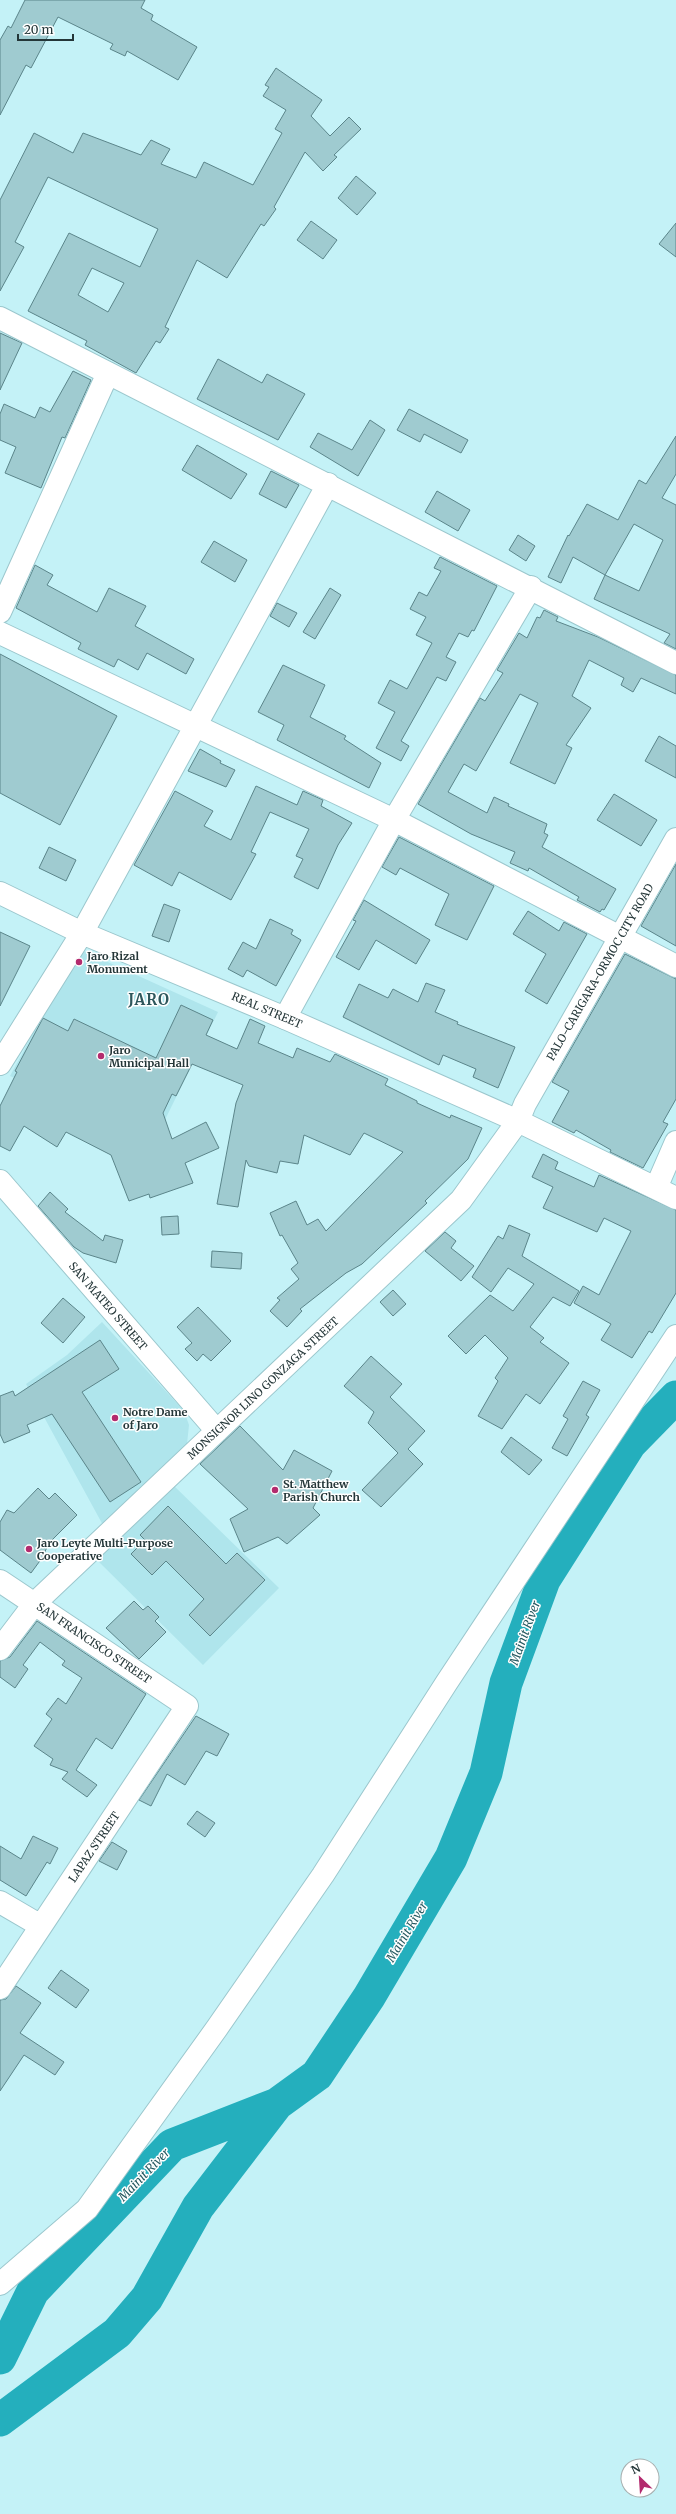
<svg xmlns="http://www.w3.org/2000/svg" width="676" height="2514" viewBox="0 0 676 2514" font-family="Merriweather,serif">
	<rect width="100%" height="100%" fill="#c4f2f7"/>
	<path fill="#afe5ec" d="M79,949L218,1012L156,1138L10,1076Z
		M102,1322L184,1411L189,1425L187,1444L104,1527L26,1384L67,1355Z
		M172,1484L279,1588L203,1665L97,1560Z"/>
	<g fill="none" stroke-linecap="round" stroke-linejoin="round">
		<path stroke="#24afbd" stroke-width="33" d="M0,2358L33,2291L172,2145L277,2104L317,2075L369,1997L451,1858L486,1773L506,1683L544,1580L630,1444L676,1397
			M0,2420L117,2333L147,2298L198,2207L277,2104"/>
	</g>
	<path fill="#9fcbd0" stroke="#5b858a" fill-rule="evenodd" d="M25,0H145L141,8L153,15L151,20L197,47L178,80L127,51L125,56L110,49L113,44L58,17L31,68L26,65L0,115V40L8,26L11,28Z
		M276,68L322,100L311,116L330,136L349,117L361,129L334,155L337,157L323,171L305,152L274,207L276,209L264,226L261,224L227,278L197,260L165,327L169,329L160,343L156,341L136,373L85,345L87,341L28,311L69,233L140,267L158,229L48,177L15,242L24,247L0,291V200L34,133L73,153L83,133L141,155L151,140L170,149L161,164L196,178L204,162L253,185L282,133L275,129L286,110L263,96L269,87L265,85ZM92,268L124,283L108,312L78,295Z
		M356,176L376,193L357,215L338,198Z
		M311,221L337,240L323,259L297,240Z
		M676,223V257L659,244Z
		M0,333L22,343L0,390Z
		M218,359L262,383L267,374L305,394L278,440L197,399Z
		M73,371L91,380L65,438L62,437L41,488L5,473L16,447L0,440V414L4,404L35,418L40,407L50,412Z
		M409,409L468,440L461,453L424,434L420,442L397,430Z
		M370,420L385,430L358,476L310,447L318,433L352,450Z
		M676,436V474L662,498L676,505V649L664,643L670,634L594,599L605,575L639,591L663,540L634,524L605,575L573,557L561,583L548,577L568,535L569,536L587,504L618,520L639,480L646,484Z
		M197,445L247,474L231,499L182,470Z
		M271,471L299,485L286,508L259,494Z
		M437,491L470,510L458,531L425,512Z
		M518,535L535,546L526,561L509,550Z
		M214,541L247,560L235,582L201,562Z
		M440,557L497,586L474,631L472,630L468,637L459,633L446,657L456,662L446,681L437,677L401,741L409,746L401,761L376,748L395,712L378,703L390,680L407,689L432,643L416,635L426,617L410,609L419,592L427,596L441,571L434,568Z
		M35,565L53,575L47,585L97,612L109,588L146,606L135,626L194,659L186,674L147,653L138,670L118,659L114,667L78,649L81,643L16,608Z
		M330,588L341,595L315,639L303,632Z
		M277,603L297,613L289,627L270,616Z
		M544,610L558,617L556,621L598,637L676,675V694L641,678L633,692L621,685L624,678L589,660L572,696L591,708L566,745L572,748L555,784L510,763L538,703L520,694L476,771L464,764L448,792L487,813L494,797L509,804L508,806L547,824L544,833L548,835L542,847L616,889L604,910L602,909L600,912L577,900L579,897L529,868L528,871L510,863L515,852L471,834L418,804L480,698L485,701L503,673L497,670L519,633L527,638L537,617L540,618Z
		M0,654L117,716L60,825L0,793Z
		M283,665L325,685L310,717L346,736L344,739L381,763L369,788L277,740L284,725L258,712Z
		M659,736L676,746V778L645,761Z
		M200,749L221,761L220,763L235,770L226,787L188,771Z
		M256,786L297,805L303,791L323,800L321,806L352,823L338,845L318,889L294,877L303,859L296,856L309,829L270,812L251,852L256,854L231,900L179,872L172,886L134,865L175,791L213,811L204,826L231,840Z
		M614,794L657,820L641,846L597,820Z
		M399,837L494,886L467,940L435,925L449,894L400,868L396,875L382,867Z
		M49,847L76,860L66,881L39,868Z
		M676,864V946L641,926Z
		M364,900L430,940L416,964L376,940L359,970L336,957L356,921L353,920Z
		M164,904L180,910L169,942L152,936Z
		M528,911L559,931L564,922L587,934L547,1004L525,991L546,954L513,934Z
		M270,919L293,930L291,934L301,940L276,986L247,970L243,977L228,969L243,942L256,949Z
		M0,932L30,946L0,1006Z
		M625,954L676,979V1099L663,1122L668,1124L643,1168L610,1152L611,1150L576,1130L574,1133L552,1122L569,1091L552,1082Z
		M426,983L445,990L435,1012L458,1022L457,1024L515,1047L498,1088L473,1077L476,1069L443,1055L439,1065L343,1017L359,984L388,998L393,989L418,1002Z
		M181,1005L213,1020L206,1035L237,1049L250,1019L265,1026L258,1043L293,1058L297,1048L330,1062L335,1054L388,1079L385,1085L417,1101V1103L450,1118L451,1115L482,1128L468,1159L425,1201L427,1203L362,1264L346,1273L300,1309L302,1311L287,1327L270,1311L280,1300L277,1298L299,1279L291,1269L298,1263L282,1235L280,1236L270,1213L296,1201L307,1225L318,1219L326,1231L403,1152L364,1133L350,1155L304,1135L298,1164L280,1161L277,1173L249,1166L246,1160L238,1207L217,1204L236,1103L243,1085L192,1064L176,1096L172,1094L163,1113L172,1139L206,1122L219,1148L185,1163L193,1183L150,1198L149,1194L129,1201L111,1155L66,1132L57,1147L24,1126L10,1151L0,1146V1106L17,1072L15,1071L43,1018L68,1031L74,1019L156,1058Z
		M543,1154L558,1162L555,1169L594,1187L599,1175L676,1210V1293L652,1333L649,1331L632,1358L601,1340L611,1324L574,1303L583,1286L599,1295L631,1231L604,1218L597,1232L543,1208L553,1187L532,1177Z
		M50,1192L68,1209L65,1212L103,1241L105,1235L123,1240L116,1263L83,1253L74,1247L38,1206Z
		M178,1216L179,1234L162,1235L161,1217Z
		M509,1225L530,1234L522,1256L579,1291L570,1306L553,1297L530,1327L544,1338L540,1342L569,1363L540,1404L526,1394L502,1429L478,1416L498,1381L495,1378L508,1358L485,1335L466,1354L448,1336L490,1295L513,1311L534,1284L508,1268L491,1292L472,1277L498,1236L503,1239Z
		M445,1232L456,1241L451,1248L474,1266L461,1281L425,1251Z
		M212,1251L242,1253L241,1269L211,1267Z
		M393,1290L406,1304L393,1316L380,1302Z
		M63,1298L85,1317L63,1343L41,1323Z
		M198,1307L231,1341L211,1361L203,1354L197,1361L185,1349L192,1343L177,1327Z
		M100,1340L119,1369L82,1392L141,1482L110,1502L52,1414L27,1425L30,1432L4,1443L0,1434V1396L13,1391L15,1396Z
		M371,1356L402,1384L390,1397L425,1431L408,1449L423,1464L381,1507L362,1490L398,1453L368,1423L374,1412L344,1386Z
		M583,1381L600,1390L586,1415L589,1417L567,1456L552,1448L568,1419L563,1416Z
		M240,1426L283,1470L294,1450L332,1471L313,1508L320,1515L287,1544L278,1537L244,1552L230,1519L248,1509L200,1464Z
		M511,1437L542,1460L529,1475L501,1452Z
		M38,1488L49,1499L55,1493L77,1515L49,1543L42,1558L31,1573L0,1550V1522L7,1510L14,1513Z
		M168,1506L226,1564L237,1553L265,1580L210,1636L189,1615L204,1599L166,1561L152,1575L131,1554L145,1540L140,1535Z
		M134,1601L143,1610L148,1606L159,1617L155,1621L166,1632L139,1659L106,1628Z
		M37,1621L146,1694L112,1749L96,1738L76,1770L97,1785L87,1797L62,1779L68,1772L50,1765L53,1759L34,1746L52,1719L46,1714L58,1698L66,1704L82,1678L62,1665L65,1661L40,1642L23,1665L28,1669L15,1688L0,1677V1661L10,1657Z
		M196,1716L229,1734L217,1756L206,1751L185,1785L167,1774L151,1806L139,1800Z
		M197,1811L215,1823L205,1837L187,1824Z
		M33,1836L58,1848L50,1864L47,1862L26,1896L0,1880V1846L21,1859Z
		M112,1842L127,1851L117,1870L99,1861Z
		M61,1970L89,1990L76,2008L48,1988Z
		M16,1986L41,2003L20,2033L64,2062L55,2075L24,2055L0,2091V2000L6,1999Z"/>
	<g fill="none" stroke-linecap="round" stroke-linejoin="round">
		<defs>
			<path id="street" d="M0,318L676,663
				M0,612L108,373
				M0,633L394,820L676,966
				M82,933L328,484
				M285,1018L394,820L531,587
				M0,1181L217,1431
				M656,1188L676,1142
				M0,1581L187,1706L0,1988
				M0,1649L35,1603L461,1200L518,1121L676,1198
				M0,1902L41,1926
				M0,2284L87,2209L217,2028L323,1875L447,1682L676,1336"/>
			<path id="secondary" d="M0,893L82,933L285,1018L518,1121L525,1104L676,839
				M0,1064L82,933"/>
		</defs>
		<use href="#street" stroke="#9bc7cd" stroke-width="24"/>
		<use href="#secondary" stroke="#9bc7cd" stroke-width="24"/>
		<use href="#street" stroke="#fff" stroke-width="22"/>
		<use href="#secondary" stroke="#fff" stroke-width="22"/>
	</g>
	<g fill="#b32b6e" stroke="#fff" stroke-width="1.5">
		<circle cx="79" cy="962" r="4"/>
		<circle cx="101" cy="1056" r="4"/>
		<circle cx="115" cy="1418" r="4"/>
		<circle cx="275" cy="1490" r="4"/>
		<circle cx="29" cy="1549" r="4"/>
	</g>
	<g text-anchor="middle" stroke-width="3" stroke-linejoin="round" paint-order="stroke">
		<g font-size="11" font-weight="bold" fill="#243638" stroke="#fff" text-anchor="start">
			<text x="87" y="960">Jaro Rizal<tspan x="87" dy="13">Monument</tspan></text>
			<text x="109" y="1054">Jaro<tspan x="109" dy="13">Municipal Hall</tspan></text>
			<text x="123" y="1416">Notre Dame<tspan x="123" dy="13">of Jaro</tspan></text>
			<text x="283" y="1488">St. Matthew<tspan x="283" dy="13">Parish Church</tspan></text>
			<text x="37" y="1547">Jaro Leyte Multi-Purpose<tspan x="37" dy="13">Cooperative</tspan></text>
		</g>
		<g font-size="11" fill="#243638" stroke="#fff">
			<text transform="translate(600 972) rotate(-60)" y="4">PALO-CARIGARA-ORMOC CITY ROAD</text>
			<text transform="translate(267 1010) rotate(23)" y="4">REAL STREET</text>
			<text transform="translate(108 1306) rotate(49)" y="4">SAN MATEO STREET</text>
			<text transform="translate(263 1388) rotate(-43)" y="4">MONSIGNOR LINO GONZAGA STREET</text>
			<text transform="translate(94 1643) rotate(34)" y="4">SAN FRANCISCO STREET</text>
			<text transform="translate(94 1847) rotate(-56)" y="4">LAPAZ STREET</text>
		</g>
		<g font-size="12" font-style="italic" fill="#275b62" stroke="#fff">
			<text transform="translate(525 1633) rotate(-70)" y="4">Mainit River</text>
			<text transform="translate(407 1932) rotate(-59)" y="4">Mainit River</text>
			<text transform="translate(144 2175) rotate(-46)" y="4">Mainit River</text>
		</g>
		<g font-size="15" font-weight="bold" letter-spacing="1" fill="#2e575c" stroke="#fff">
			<text x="149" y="1005">JARO</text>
		</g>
	</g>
	<g transform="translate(640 2478) rotate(335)"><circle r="19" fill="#ffffff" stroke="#a7afaf"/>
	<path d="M0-3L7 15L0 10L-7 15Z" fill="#b32b6e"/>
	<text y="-6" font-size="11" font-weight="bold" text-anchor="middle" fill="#243638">N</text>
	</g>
	<path d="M18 34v6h55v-6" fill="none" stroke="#243638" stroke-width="2"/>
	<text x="24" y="34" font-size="12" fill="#243638" stroke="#ffffff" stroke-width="3" paint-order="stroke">20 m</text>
</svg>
